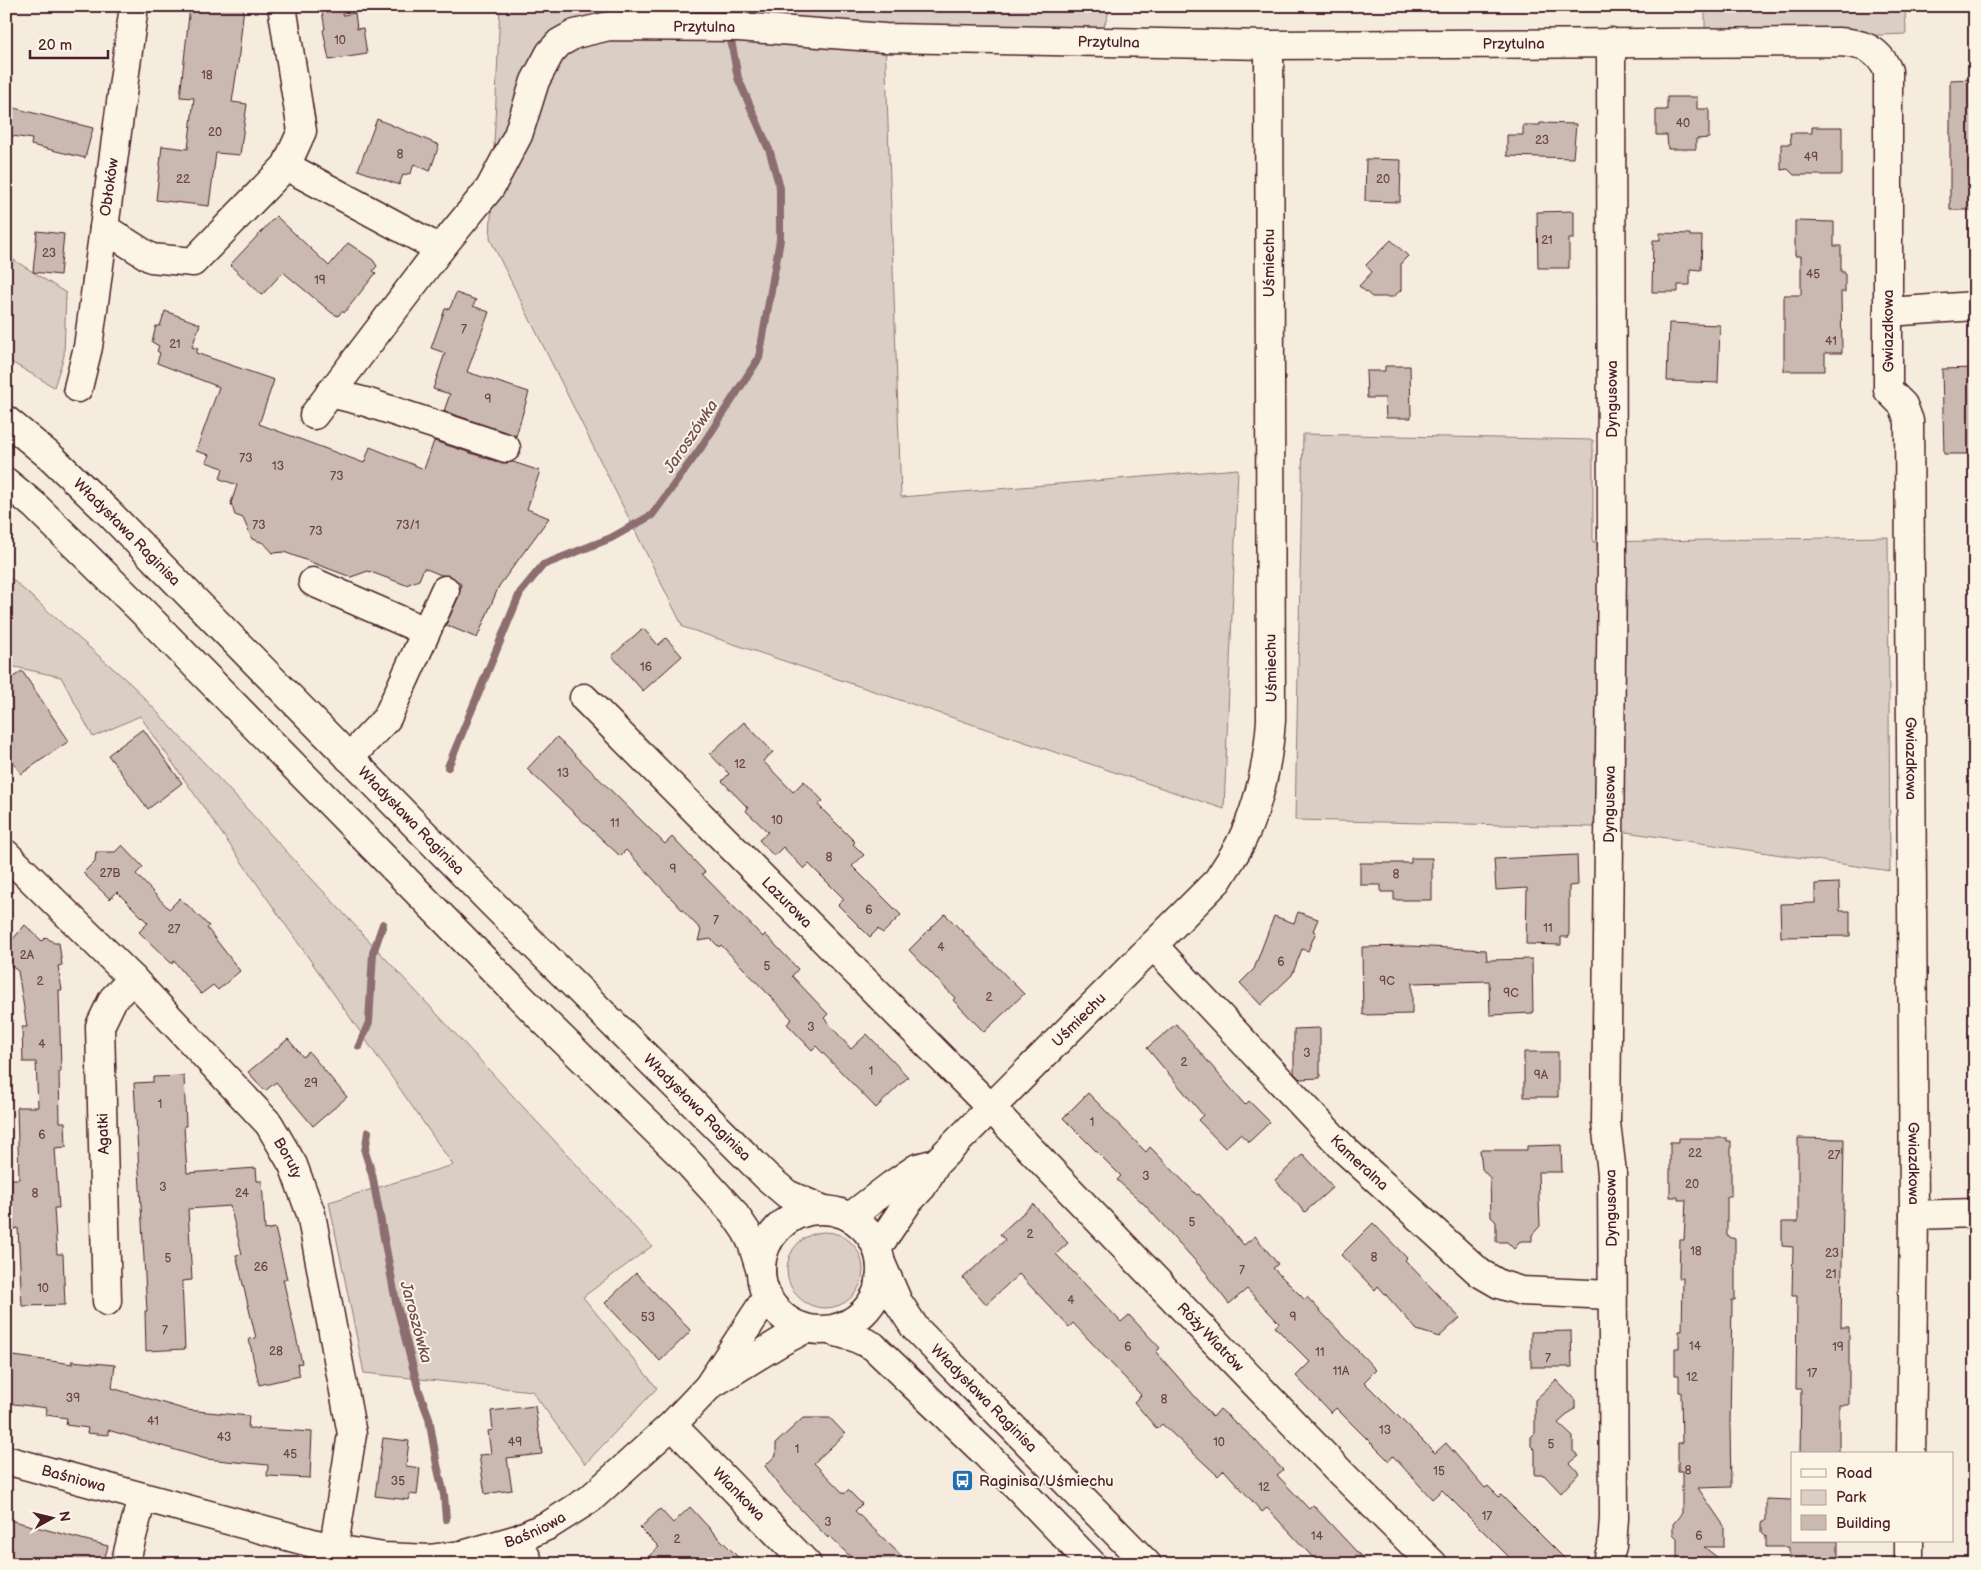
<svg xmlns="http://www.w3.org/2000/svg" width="1981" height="1570" viewBox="0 0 1981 1570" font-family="'Balsamiq Sans',sans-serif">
	<rect width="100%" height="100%" fill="#f5ecde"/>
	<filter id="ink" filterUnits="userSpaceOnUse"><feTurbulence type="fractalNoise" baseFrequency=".02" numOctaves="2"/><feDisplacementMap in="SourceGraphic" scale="10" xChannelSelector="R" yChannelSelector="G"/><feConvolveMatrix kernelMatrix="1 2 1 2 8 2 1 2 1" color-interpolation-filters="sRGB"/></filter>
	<g filter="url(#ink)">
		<path fill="#dbcec4" stroke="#927678" d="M500,6H1111L1099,41L885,38L901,497L1238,469L1224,809L683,627L490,239Z
			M1705,6H1905L1906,34L1705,42Z
			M6,255L66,293L64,356L54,387L6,359Z
			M1303,434L1593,440V542L1888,537L1890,871L1592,827L1295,820Z
			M6,574L133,686L652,1246L583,1297L657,1388L585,1464L532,1391L364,1373L329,1202L453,1165L140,716L93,737L61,677L6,665Z
			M787 1270a38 38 0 1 1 76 0a38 38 0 1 1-76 0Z"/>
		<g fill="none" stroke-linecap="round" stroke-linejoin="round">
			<path stroke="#8c6e70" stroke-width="8" d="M724,6L727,17
				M448,767L520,593L543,565L611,538L652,515L700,449L759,358L780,240V188L770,152L738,78L731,40
				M359,1046L369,1022L373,953L383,924
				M368,1132L365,1152L372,1174L396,1302L419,1391L429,1418L437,1465L444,1495L446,1519"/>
		</g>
		<path fill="#cab9b1" stroke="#4a1f2b" d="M190,6H244L238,63L232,102L247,104L240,155L216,153L209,206L156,200L162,146L188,149L194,98L180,97Z
			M342,7L343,15L355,13L357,29L363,28L367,54L329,60L323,30L325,29L322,11Z
			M1975,79V210H1950V80Z
			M1667,97H1697V109H1709V138L1696,139V149H1668L1667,135H1656V110H1667Z
			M6,106L93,128L85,158L31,145L32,139L6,135Z
			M377,119L439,145L430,171L414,164L411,173L403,175L399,185L358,170Z
			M1540,123L1576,124L1573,158L1507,156V135H1523V125H1540Z
			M1812,127H1842V175H1794L1788,169L1781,170V144H1791L1790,133H1812Z
			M1366,159L1401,160L1400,202L1365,201Z
			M1574,211V239H1569V268H1538L1537,212Z
			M276,216L329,266L348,243L373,260L377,266L373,271L376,273L344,313L342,311L338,316L332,313L283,272L262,295L230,265Z
			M1795,221L1834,222V246H1841V272H1845V292H1841L1842,353H1825V371H1784V295H1801V256H1795Z
			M37,231L64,234L60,275L33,272Z
			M1660,233L1690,234V236H1702L1701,270L1690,269V285H1678V292H1652L1653,240H1660Z
			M1391,240L1408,256L1401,263V290L1393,297H1372L1359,286L1372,272L1366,265Z
			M456,293L476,300L473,306L489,312L467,372L529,392L516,436L444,411L450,394L433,389L445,353L431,348L445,309L450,308Z
			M165,311L200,324L192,347L198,349L196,353L274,380L259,424L364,463L370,447L424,469L434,441L501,463L513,462L540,471L527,509L549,518L499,586L477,638L446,625L459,596L461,584L451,576L441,575L424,568L419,580L406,585L368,571L351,577L284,552L273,553L264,543L252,539L243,518L235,515L231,503L237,485L220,479L223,468L206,462L209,455L196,451L219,387L157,363L160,353L157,351L159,346L152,342L156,326H160Z
			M1669,323L1720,325L1718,383L1667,381Z
			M1385,366H1410L1411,418H1386L1385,398H1367L1366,371H1385Z
			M1975,368V454H1944L1942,369Z
			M643,628L658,645L666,638L682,656L643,691L612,656Z
			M22,671L69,741L21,774L6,752V682Z
			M744,722L773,752L763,761L793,792L804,781L823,801L818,805L855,842L853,844L864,855L852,866L901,915L883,933L878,929L870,937L838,905L844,899L809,864L804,869L783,847L774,856L759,840L768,832L746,811L748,808L722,781L729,774L710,754Z
			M143,729L182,783L148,809L108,755Z
			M557,737L665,844L672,837L705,872L702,874L763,937L765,934L798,969L792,976L828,1014L824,1018L851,1049L867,1034L908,1077L876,1108L816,1046L812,1050L787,1024L792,1019L721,945L719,947L711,939L698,941L701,930L626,850L620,856L527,769Z
			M122,845L143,867L136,874L169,909L180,898L209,926L207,928L240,971L218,990L213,985L201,994L174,961L172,964L139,932L148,923L117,892L110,899L83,873L95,861L96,852H115Z
			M1577,855L1578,885L1569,886V937H1561V945L1526,944L1527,888L1496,890L1494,859Z
			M1411,858H1432V900H1394V892H1381V885H1360V863H1411Z
			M1839,883L1840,911H1850V936L1781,937L1780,904L1815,903V884Z
			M1298,912L1318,919L1313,931L1316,932L1308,951L1302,949L1292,975L1261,1005L1240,983L1254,969L1274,916L1294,923Z
			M945,914L1024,994L984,1032L953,1000L955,998L909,950Z
			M25,925L42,941L46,937L54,943H59L62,965L58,966L62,990H59L61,1072H59L60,1122H65L66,1147L55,1148L59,1208H54L57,1254H63L65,1305L22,1306L18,1228L14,1229L11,1179H19L17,1107H38L36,1062H23L22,1027H27L18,971L6,962V947Z
			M1411,946L1486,950L1487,960L1532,959L1533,1013L1490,1015L1489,981L1412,983V1014L1363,1015L1362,947Z
			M1176,1024L1245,1105L1249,1101L1270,1122L1249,1142L1240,1134L1225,1148L1198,1120L1203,1115L1147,1048Z
			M1320,1028V1078L1300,1079L1294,1073V1029Z
			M288,1039L303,1057L309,1052L347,1097L313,1126L276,1082L265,1091L248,1072Z
			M1524,1052H1558V1097H1524Z
			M184,1076L186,1126H184L187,1173L256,1168L257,1181H262L265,1230L275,1228L287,1279H283L302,1363L297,1364L300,1376L259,1385L249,1339L256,1338L236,1255L242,1254L230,1206L188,1209L192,1280L182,1281L185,1349L146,1351L145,1311H147L134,1083L153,1082V1077Z
			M1088,1093L1146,1152L1150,1147L1197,1195L1199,1194L1244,1245L1255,1236L1278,1264L1273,1268L1305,1300L1307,1297L1376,1370L1364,1382L1435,1453L1446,1443L1485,1488L1488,1486L1499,1497L1501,1495L1570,1564H1516L1442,1490L1432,1499L1393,1456L1389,1461L1336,1408L1331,1413L1296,1376L1310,1362L1275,1327L1279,1323L1247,1289L1229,1304L1207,1276L1208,1275L1144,1204L1117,1180L1121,1176L1063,1118Z
			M1679,1138H1727V1141H1731V1196H1727V1236L1735,1239V1300H1732L1730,1425L1731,1487L1698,1488L1724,1526V1547H1704L1726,1564H1677V1538L1673,1534V1524L1682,1513V1471H1678V1443H1682L1681,1392H1679V1375H1675V1348H1679V1331H1682L1683,1278H1679L1680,1240H1684L1686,1200H1678V1197H1670V1142H1679Z
			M1798,1138L1844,1139L1841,1327H1849V1405H1839V1454H1800L1801,1389H1796L1797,1296H1792L1793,1247L1782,1246V1222H1798Z
			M1561,1145L1562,1172H1538L1540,1226L1532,1235V1241H1521L1514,1249L1507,1242H1496V1222L1491,1217L1490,1178L1482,1169L1480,1150H1527V1146Z
			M1303,1154L1333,1187L1305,1212L1275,1180Z
			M1033,1204L1068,1243L1056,1254L1121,1322L1129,1315L1160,1348L1156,1352L1213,1417L1220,1409L1253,1438L1283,1470L1277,1475L1309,1509L1313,1505L1368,1564H1319L1267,1508L1262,1512L1224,1470L1218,1476L1162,1424L1157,1429L1134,1402L1141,1395L1073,1323L1069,1327L1019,1274L986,1304L963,1278L1005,1240L1000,1234Z
			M1373,1223L1407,1258L1405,1260L1460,1318L1439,1337L1417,1330L1378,1286L1375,1290L1341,1255Z
			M636,1273L691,1331L660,1361L605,1303Z
			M1571,1331L1572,1367H1531V1332Z
			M6,1355L73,1364L71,1361L115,1365L112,1388L187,1410L249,1416L248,1428L312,1432L310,1478L267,1476L268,1465L206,1459L108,1430V1435L87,1433L88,1428L66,1425L67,1418L46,1415L47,1408L6,1403Z
			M1556,1380L1575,1400V1408L1558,1423L1573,1437V1451L1579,1456L1570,1463L1579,1473L1561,1493L1544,1475H1535V1450L1531,1446V1437L1535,1433V1400Z
			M535,1406L542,1454L507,1458L512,1490L485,1494L479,1455L491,1454L488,1431L493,1430L491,1411Z
			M803,1418H830L845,1434L814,1463L844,1494L848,1490L862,1504L855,1511L910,1564H858L829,1536L828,1538L785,1493L765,1466L776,1455V1443Z
			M383,1438L409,1441L406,1466L420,1468L417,1495L410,1494L409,1500L375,1496Z
			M1766,1499L1792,1500V1541H1838V1564H1789V1547H1766V1536L1762,1532V1523L1766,1520Z
			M690,1507L712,1531L745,1564H640L659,1547L640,1528L660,1509L673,1523Z
			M6,1519L108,1546L103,1564H6Z"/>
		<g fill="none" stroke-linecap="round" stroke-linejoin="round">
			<defs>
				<g id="minor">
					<path d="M134,6L104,228L151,258L193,262L286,166L302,131L282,6"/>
					<path d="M286,166L440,249L314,415"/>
					<path id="s1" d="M440,249L490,188L518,135L535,81L550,53L559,43L575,34L609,26L739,27L885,38L1269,45L1838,42C1861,43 1878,48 1888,71V390L1903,405L1909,421L1914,1215L1911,1454"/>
					<path d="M1888,312L1975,306"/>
					<path d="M78,388L88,347L104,228"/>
					<path d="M330,393L366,402L506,448"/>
					<path d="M313,582L425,631"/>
					<path id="s2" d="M584,698L990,1107L1342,1474L1433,1564"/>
					<path d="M349,758L387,718L445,590"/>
					<path id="s3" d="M6,854L133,979L269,1124L293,1165L311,1214L352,1434L331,1564"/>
					<path id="s4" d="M1153,945L1346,1151L1480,1273L1499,1284L1521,1291L1612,1295"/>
					<path d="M1914,1215L1975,1213"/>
					<path d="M850,1217L892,1185L917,1168L936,1163"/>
					<path id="s5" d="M877,1248L908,1202L922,1187L936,1163L1218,880C1225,868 1234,856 1240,844C1260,805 1268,763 1271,720L1269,45"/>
					<path d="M107,1301L100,1026L113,999L133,979"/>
					<path d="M715,1382L782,1341L805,1329"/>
					<path id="s6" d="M672,1425L807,1564"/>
					<path id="s7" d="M6,1460L335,1549L384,1557L430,1559L463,1555L518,1539L549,1525L590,1499L672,1425L708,1387L767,1297"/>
					<path d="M518,1539L529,1564"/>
					<path d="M125,1564L142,1497"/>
					<path id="s8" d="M1607,1564L1612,1546L1614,1518L1612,1173L1606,1123L1612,566L1611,42"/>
					<path d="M1909,1564V1541"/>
				</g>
				<g id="major">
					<path id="s9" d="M6,420L52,458L108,512L493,904L767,1177L787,1194L824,1210"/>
					<path d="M6,482L34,505L141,610L541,1018L685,1159L733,1212L746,1231L752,1243L761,1272"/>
					<circle cx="821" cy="1270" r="60"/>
					<path id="s10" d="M881,1263L898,1302L915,1328L1147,1564"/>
					<path d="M829,1330L854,1337L873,1346L987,1455L1092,1564"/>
				</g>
			</defs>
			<use href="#minor" stroke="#4a1f2b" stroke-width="31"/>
			<use href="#major" stroke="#4a1f2b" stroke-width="31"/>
			<use href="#minor" stroke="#fcf5e5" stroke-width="28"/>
			<use href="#major" stroke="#fcf5e5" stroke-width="28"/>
		</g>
	</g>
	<defs>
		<symbol id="bus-square" viewBox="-11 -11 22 22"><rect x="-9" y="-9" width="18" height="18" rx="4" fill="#1f6fb2" stroke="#fcf5e5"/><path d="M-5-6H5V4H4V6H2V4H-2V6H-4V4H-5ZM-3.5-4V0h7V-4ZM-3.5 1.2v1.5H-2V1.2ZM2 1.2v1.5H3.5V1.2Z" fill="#fff"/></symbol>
	</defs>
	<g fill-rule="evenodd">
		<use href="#bus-square" x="950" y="1468" width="25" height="25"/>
	</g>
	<g text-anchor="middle" stroke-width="4" stroke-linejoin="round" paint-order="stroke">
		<g font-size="12" fill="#6a464c">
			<text x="340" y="44">10</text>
			<text x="207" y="79">18</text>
			<text x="1683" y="127">40</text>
			<text x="215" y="136">20</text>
			<text x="1542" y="144">23</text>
			<text x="400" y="158">8</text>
			<text x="1811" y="161">49</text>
			<text x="183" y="183">22</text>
			<text x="1383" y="183">20</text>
			<text x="1547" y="244">21</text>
			<text x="49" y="257">23</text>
			<text x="1813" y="278">45</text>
			<text x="320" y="284">19</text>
			<text x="464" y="333">7</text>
			<text x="1831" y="345">41</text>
			<text x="175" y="348">21</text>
			<text x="488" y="403">9</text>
			<text x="246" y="462">73</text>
			<text x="278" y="470">13</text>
			<text x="337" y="480">73</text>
			<text x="259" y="529">73</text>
			<text x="408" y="529">73/1</text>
			<text x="316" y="535">73</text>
			<text x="646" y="671">16</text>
			<text x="740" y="768">12</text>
			<text x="563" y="777">13</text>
			<text x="777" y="824">10</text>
			<text x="615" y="827">11</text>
			<text x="829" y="861">8</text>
			<text x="673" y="873">9</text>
			<text x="110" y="877">27B</text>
			<text x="1396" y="878">8</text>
			<text x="869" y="914">6</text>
			<text x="716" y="924">7</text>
			<text x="1548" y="932">11</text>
			<text x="174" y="933">27</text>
			<text x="941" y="951">4</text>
			<text x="27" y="959">2A</text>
			<text x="1281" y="966">6</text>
			<text x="767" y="970">5</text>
			<text x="40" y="985">2</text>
			<text x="1387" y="985">9C</text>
			<text x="1511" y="997">9C</text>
			<text x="989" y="1001">2</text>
			<text x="811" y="1031">3</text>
			<text x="42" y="1048">4</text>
			<text x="1307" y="1057">3</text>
			<text x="1184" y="1066">2</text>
			<text x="871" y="1075">1</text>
			<text x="1541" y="1079">9A</text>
			<text x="311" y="1087">29</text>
			<text x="160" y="1108">1</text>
			<text x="1092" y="1126">1</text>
			<text x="42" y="1139">6</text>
			<text x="1695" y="1157">22</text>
			<text x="1834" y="1159">27</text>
			<text x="1146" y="1180">3</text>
			<text x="1692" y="1188">20</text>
			<text x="163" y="1191">3</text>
			<text x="35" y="1197">8</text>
			<text x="242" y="1197">24</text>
			<text x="1192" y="1226">5</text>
			<text x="1030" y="1238">2</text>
			<text x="1696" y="1255">18</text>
			<text x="1832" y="1257">23</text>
			<text x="1374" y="1261">8</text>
			<text x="168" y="1262">5</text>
			<text x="261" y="1271">26</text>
			<text x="1242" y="1274">7</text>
			<text x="1831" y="1278">21</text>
			<text x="43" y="1292">10</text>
			<text x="1071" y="1304">4</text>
			<text x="648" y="1321">53</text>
			<text x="1293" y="1321">9</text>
			<text x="165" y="1334">7</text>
			<text x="1695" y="1350">14</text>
			<text x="1128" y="1351">6</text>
			<text x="1838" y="1351">19</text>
			<text x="276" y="1355">28</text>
			<text x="1320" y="1356">11</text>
			<text x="1548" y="1362">7</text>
			<text x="1341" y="1375">11A</text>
			<text x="1812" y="1377">17</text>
			<text x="1692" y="1381">12</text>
			<text x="73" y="1402">39</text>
			<text x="1164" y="1403">8</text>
			<text x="153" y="1425">41</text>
			<text x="1385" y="1434">13</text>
			<text x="224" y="1441">43</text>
			<text x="515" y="1446">49</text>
			<text x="1219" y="1446">10</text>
			<text x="1551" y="1448">5</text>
			<text x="797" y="1453">1</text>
			<text x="290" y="1458">45</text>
			<text x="1688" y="1474">8</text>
			<text x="1439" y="1475">15</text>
			<text x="398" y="1485">35</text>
			<text x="1264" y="1491">12</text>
			<text x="1487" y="1520">17</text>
			<text x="828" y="1526">3</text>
			<text x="1317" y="1540">14</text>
			<text x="1699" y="1540">6</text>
			<text x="677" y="1543">2</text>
		</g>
		<g font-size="15" fill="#4a1f2b" stroke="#fcf5e5">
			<text dy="5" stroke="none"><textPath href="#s1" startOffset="389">Przytulna</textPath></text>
			<text dy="5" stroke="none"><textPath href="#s1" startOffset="794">Przytulna</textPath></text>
			<text dy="5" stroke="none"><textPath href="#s1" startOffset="1199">Przytulna</textPath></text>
			<text transform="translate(109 187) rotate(-82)" y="5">Obłoków</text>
			<text transform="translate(1269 263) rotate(-90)" y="5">Uśmiechu</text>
			<text transform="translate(1888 331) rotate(-90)" y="5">Gwiazdkowa</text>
			<text transform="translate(1612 399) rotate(-90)" y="5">Dyngusowa</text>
			<text dy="5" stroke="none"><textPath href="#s9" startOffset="165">Władysława Raginisa</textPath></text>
			<text transform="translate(1271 668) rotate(-91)" y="5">Uśmiechu</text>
			<text dy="5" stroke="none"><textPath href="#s1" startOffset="2280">Gwiazdkowa</textPath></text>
			<text dy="5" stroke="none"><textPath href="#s8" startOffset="761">Dyngusowa</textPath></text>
			<text dy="5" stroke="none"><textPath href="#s9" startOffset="570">Władysława Raginisa</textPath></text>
			<text dy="5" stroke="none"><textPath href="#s2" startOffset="288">Lazurowa</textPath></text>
			<text dy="5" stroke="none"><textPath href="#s5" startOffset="306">Uśmiechu</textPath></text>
			<text dy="5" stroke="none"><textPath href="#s9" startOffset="975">Władysława Raginisa</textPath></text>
			<text transform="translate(103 1134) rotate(-92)" y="5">Agatki</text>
			<text dy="5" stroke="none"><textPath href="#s3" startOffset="416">Boruty</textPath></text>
			<text dy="5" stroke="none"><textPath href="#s4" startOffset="300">Kameralna</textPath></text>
			<text dy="5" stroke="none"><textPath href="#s1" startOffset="2685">Gwiazdkowa</textPath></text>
			<text transform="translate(1611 1208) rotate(-91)" y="5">Dyngusowa</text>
			<text dy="5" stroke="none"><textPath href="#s2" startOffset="895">Róży Wiatrów</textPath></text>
			<text dy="5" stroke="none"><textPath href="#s10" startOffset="172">Władysława Raginisa</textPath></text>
			<text dy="5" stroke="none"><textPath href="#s7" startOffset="70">Baśniowa</textPath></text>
			<text dy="5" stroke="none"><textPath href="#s6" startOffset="96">Wiankowa</textPath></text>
			<text dy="5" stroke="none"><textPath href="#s7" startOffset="546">Baśniowa</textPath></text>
		</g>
		<g font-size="15" fill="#4a1f2b" stroke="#fcf5e5" text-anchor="start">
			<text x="979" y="1486">Raginisa/Uśmiechu</text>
		</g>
		<g font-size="16" font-style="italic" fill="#704d53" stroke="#fcf5e5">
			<text transform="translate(690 436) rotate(-56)" y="6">Jaroszówka</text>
			<text transform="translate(417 1322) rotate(75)" y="6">Jaroszówka</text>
		</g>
	</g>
	<rect width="1981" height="1570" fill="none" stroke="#fcf5e5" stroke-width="25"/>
	<rect x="12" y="12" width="1956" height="1545" fill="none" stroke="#4a1f2b" stroke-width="2" filter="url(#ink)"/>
	<rect x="1791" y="1452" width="162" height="90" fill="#fcf5e5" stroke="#b59f9b"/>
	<rect x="1801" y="1469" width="25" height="8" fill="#fcf5e5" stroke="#b59f9b"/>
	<text x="1836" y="1478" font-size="15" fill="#4a1f2b">Road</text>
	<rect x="1801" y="1490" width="25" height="15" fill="#dbcec4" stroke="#b59f9b"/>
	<text x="1836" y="1502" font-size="15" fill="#4a1f2b">Park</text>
	<rect x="1801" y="1515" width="25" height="15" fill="#cab9b1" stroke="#b59f9b"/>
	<text x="1836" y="1528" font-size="15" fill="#4a1f2b">Building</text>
	<g transform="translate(52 1518) rotate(82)" stroke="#fcf5e5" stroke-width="4" paint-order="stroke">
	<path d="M0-4L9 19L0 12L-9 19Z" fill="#4a1f2b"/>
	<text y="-8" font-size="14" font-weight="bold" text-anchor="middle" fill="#4a1f2b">N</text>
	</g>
	<path d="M30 50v8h78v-8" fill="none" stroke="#4a1f2b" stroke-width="2.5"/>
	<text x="38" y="50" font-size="15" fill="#4a1f2b" stroke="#fcf5e5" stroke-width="4" paint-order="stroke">20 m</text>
</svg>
